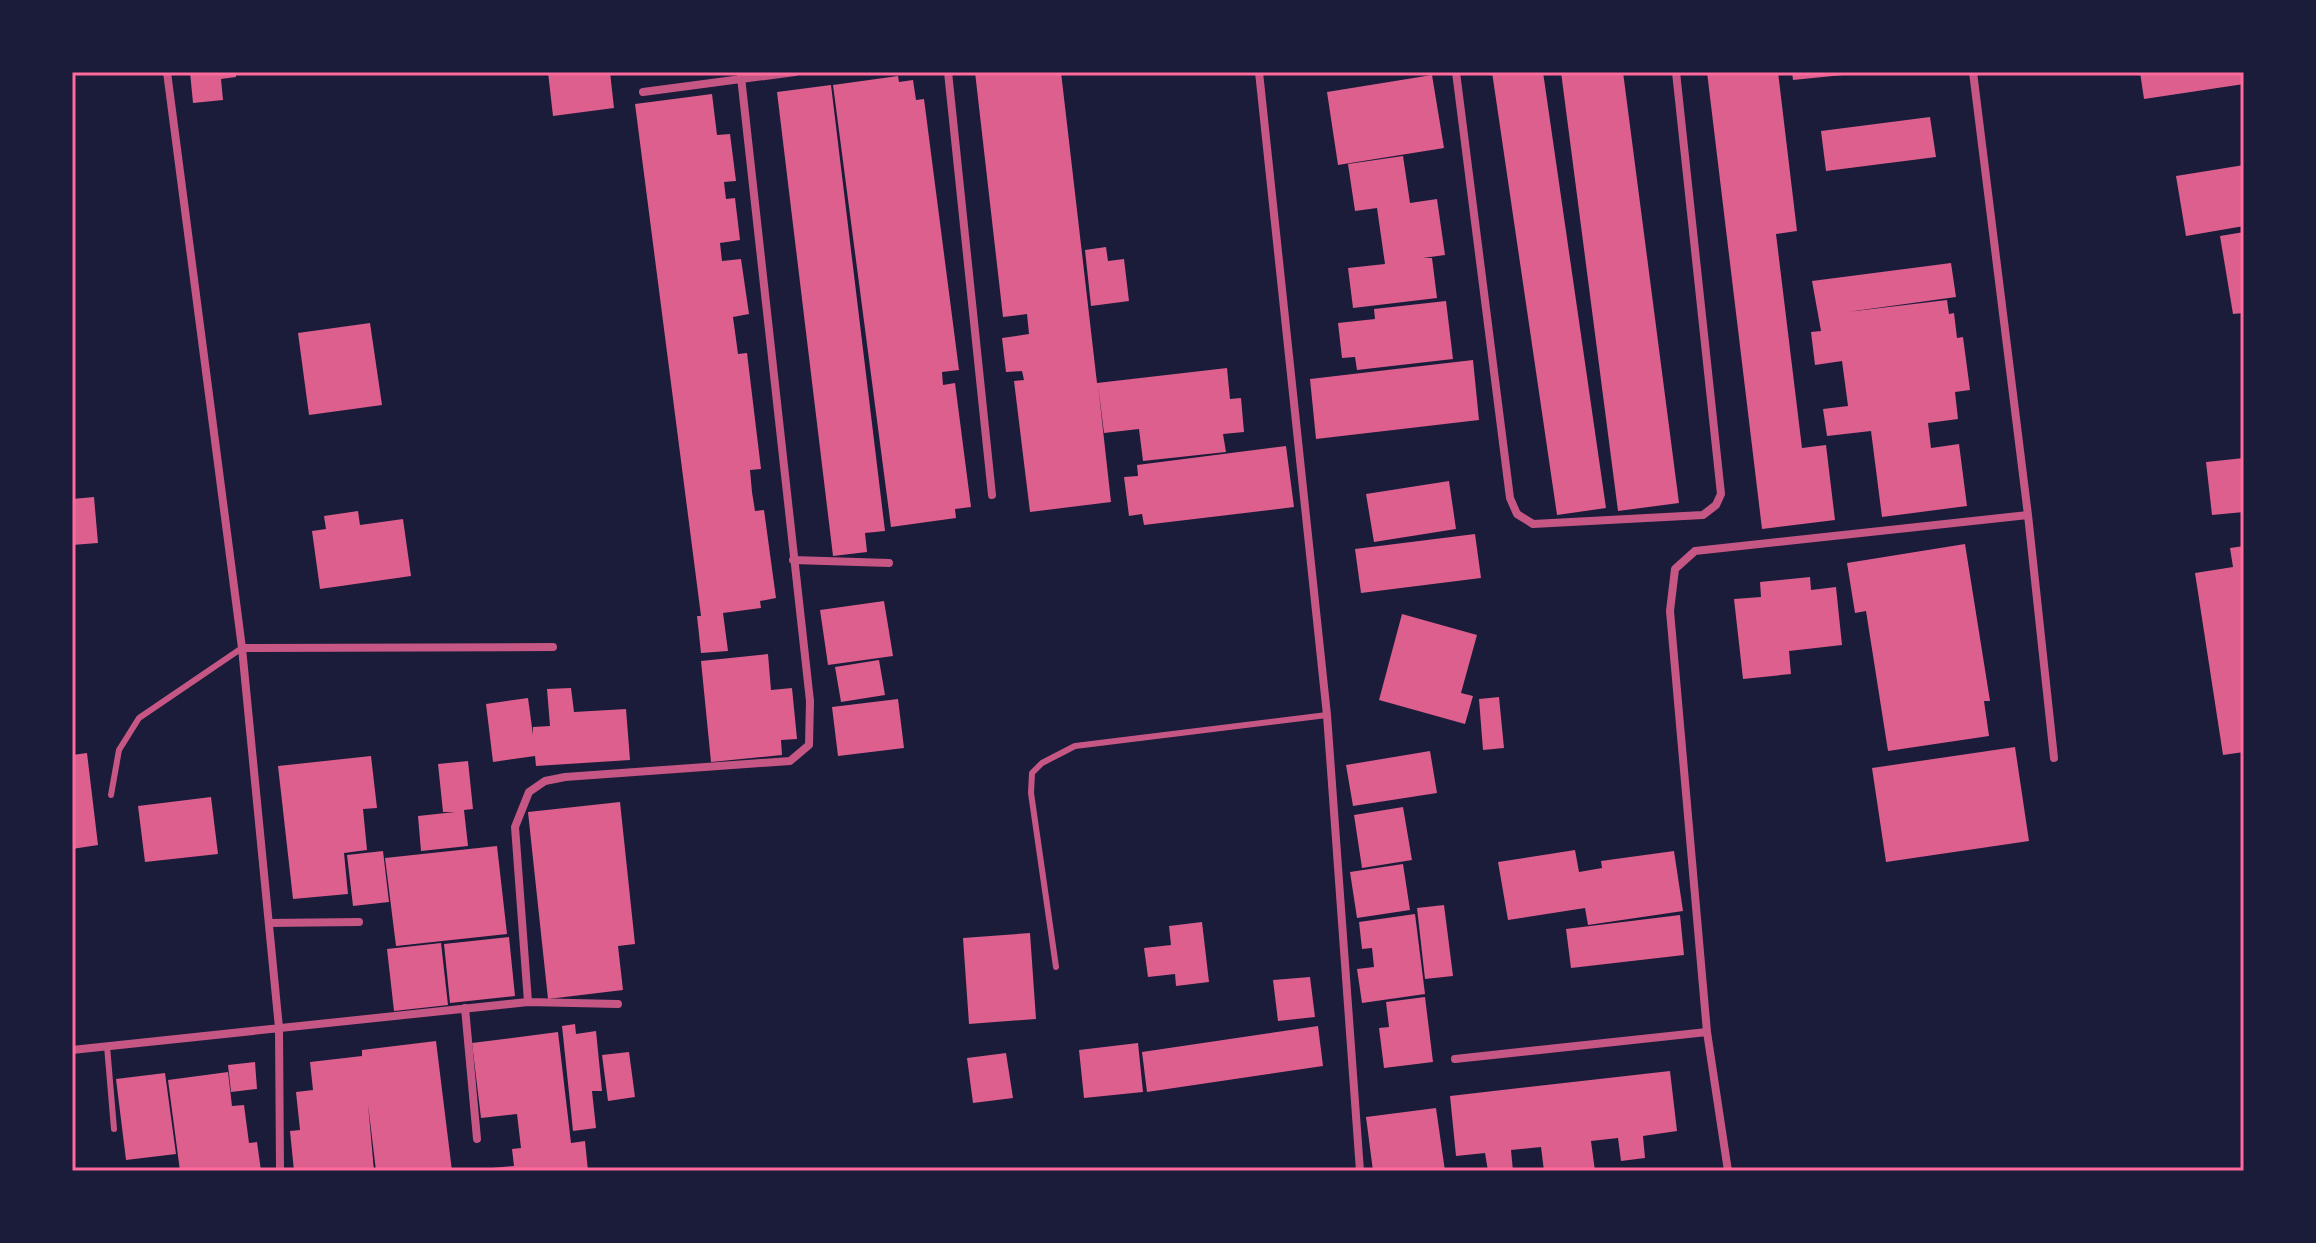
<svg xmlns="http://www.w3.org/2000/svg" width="2316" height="1243" viewBox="0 0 2316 1243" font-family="Cabin,sans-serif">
	<rect width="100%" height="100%" fill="#1b1b3a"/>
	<path fill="#dd5f8e" d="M190,72H236V77L221,79L223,100L193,103Z
		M548,72H610L614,108L553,116Z
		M975,72H1061L1097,383L1227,368L1230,399L1241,398L1244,432L1223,434L1226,452L1143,461L1139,429L1104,433L1098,385L1111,502L1030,512L1014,381L1024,380L1022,371L1006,372L1002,338L1029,334L1027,314L1003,317Z
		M1492,72H1543L1606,508L1557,515Z
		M1561,72H1623L1679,503L1618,511Z
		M1707,72H1778L1797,231L1776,234L1802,448L1826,445L1835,520L1762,529Z
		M1792,72H1853V74L1793,80Z
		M2140,72H2244V84L2144,99Z
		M1432,75L1444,148L1338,165L1327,92Z
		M898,76L899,82L913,80L916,100L924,99L959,370L942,372L943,385L955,383L971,507L955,509L956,518L891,527L833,85Z
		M831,85L885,531L865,533L867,552L833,556L777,92Z
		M712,94L717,135L730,134L736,181L724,182L726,199L735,198L740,240L720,243L722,261L741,259L749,314L733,317L738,354L747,353L761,469L750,470L752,492L755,511L764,510L776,598L760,601L761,608L723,613L728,651L701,653L697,616H701L635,104Z
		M1930,117L1936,157L1826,171L1821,131Z
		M1403,156L1410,203L1437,199L1445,255L1423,258H1432L1437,298L1353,308L1348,268L1385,264L1377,208L1355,211L1348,164Z
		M2244,165V226L2186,236L2176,176Z
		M2244,232V313L2233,314L2220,236Z
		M1106,247L1108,261L1124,259L1129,301L1091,306L1085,250Z
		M1951,263L1956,297L1847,312L1947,300L1949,314L1954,313L1957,338L1963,337L1970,390L1955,392L1958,419L1928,423L1931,448L1959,444L1967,506L1882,517L1871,431L1827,436L1823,409L1848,406L1842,361L1815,365L1811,332L1821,331L1812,281Z
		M1446,301L1453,359L1357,370L1355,357L1342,358L1338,323L1375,319L1374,309Z
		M370,323L382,405L309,415L298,333Z
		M1473,360L1479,420L1316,439L1310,379Z
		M1286,446L1294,507L1144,525L1142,514L1129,516L1124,477L1138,476L1137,465Z
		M2244,458V512L2212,515L2206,462Z
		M1449,481L1456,529L1374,542L1366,494Z
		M94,497L98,543L72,545V499Z
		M358,511L360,525L403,519L411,576L320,589L312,531L326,529L324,516Z
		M1475,534L1481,578L1361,593L1355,549Z
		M1965,544L1990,701H1984L1989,736L1888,751L1866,611L1855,613L1847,563Z
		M2244,546V752L2223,755L2195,573L2233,567L2230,548Z
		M1810,577L1811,590L1836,587L1842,645L1789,651L1791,674L1743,679L1734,599L1761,597L1760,582Z
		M884,601L893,656L828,665L820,610Z
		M1402,614L1477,635L1461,693L1473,696L1465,724L1379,700Z
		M768,654L771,690L792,688L797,739L781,740L782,755L711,762L701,661Z
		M879,660L885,695L841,702L835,667Z
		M571,688L574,712L626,709L630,760L536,766L535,756L493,762L486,704L528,698L533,735V727L550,726L547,689Z
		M1499,697L1504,748L1483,750L1479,699Z
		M898,699L904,748L838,756L832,707Z
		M2015,747L2029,841L1886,862L1872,768Z
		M1430,751L1437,793L1353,806L1346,765Z
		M87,753L98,845L72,849V755Z
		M371,756L377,808L363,809L367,850L344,853L348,894L293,899L278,766Z
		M468,761L473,809L464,810L468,846L421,851L418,816L455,812H443L438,764Z
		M211,797L218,854L145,862L138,806Z
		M620,802L635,944L618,946L623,990L548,999L528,812Z
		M1403,807L1412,860L1362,868L1354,815Z
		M497,846L507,934L396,946L385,858Z
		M1575,850L1579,872L1602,868L1601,861L1674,851L1683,911L1588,925L1585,908L1508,920L1498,862Z
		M383,851L389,902L353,906L347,855Z
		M1403,864L1410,910L1357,918L1350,872Z
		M1444,905L1453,976L1425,979L1417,908Z
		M1415,914L1425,994L1362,1003L1357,969L1374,967L1372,948L1362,949L1359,922Z
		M1680,915L1684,955L1571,968L1566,929Z
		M1202,922L1209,982L1176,986L1175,974L1148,977L1144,948L1171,945L1169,926Z
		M1030,933L1036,1019L969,1024L963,938Z
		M509,937L515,996L450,1003L444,944Z
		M441,943L448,1005L394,1011L387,949Z
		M1310,977L1315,1017L1278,1021L1273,980Z
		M1425,997L1433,1062L1384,1068L1379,1028L1389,1027L1386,1002Z
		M575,1024L576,1034L596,1031L602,1091H592L596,1128L573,1131L562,1026Z
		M1318,1026L1323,1066L1147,1092L1142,1052Z
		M558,1032L571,1143L585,1141L588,1171H492V1168L514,1166L512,1149L521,1148L517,1114L481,1118L472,1043Z
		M436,1041L452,1171H376L368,1104L374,1171H294L290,1131L300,1130L296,1092L313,1090L310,1062L362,1056V1050Z
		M1138,1043L1143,1092L1084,1098L1079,1050Z
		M629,1052L635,1097L608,1101L602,1055Z
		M1006,1053L1013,1098L973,1103L967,1058Z
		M255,1062L257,1089L231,1092L228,1065Z
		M1670,1071L1677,1131L1643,1136L1645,1158L1621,1161L1618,1138L1591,1141L1595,1171H1544L1541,1147L1511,1150L1513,1171H1488L1485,1153L1456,1156L1450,1096Z
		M228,1072L232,1106L244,1105L249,1143L257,1142L261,1171H180L168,1080Z
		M165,1073L176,1154L126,1160L116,1079Z
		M1436,1108L1445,1171H1373L1366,1117Z"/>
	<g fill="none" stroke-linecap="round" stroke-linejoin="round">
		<path stroke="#c65784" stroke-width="6" d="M111,795L119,750L139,718L242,648
			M1056,967L1031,793L1032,773L1042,763L1075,746L1327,715
			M107,1046L114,1129"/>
		<path stroke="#c65784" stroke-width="8" d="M167,72L242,648L279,1028L280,1170
			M948,72L992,495
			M1259,72L1327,715L1360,1171
			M1456,72L1510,498L1517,514L1533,524L1703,515L1716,505L1721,494L1676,72
			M1973,72L2028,515L2054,758
			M643,92L795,72
			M793,560L889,563
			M242,648L553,647
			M269,923L359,922
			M528,1002L515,827L529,792L545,781L565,777L790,761L809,745L810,701L741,77
			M465,1008L477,1139
			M72,1050L528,1002L618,1004
			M1455,1059L1707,1032
			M1728,1171L1707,1032L1670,611L1675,569L1695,551L2028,515"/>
	</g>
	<rect width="2316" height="1243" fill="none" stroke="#1b1b3a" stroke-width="148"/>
	<rect x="74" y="74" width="2168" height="1095" fill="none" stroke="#ff6b9d" stroke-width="3"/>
</svg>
